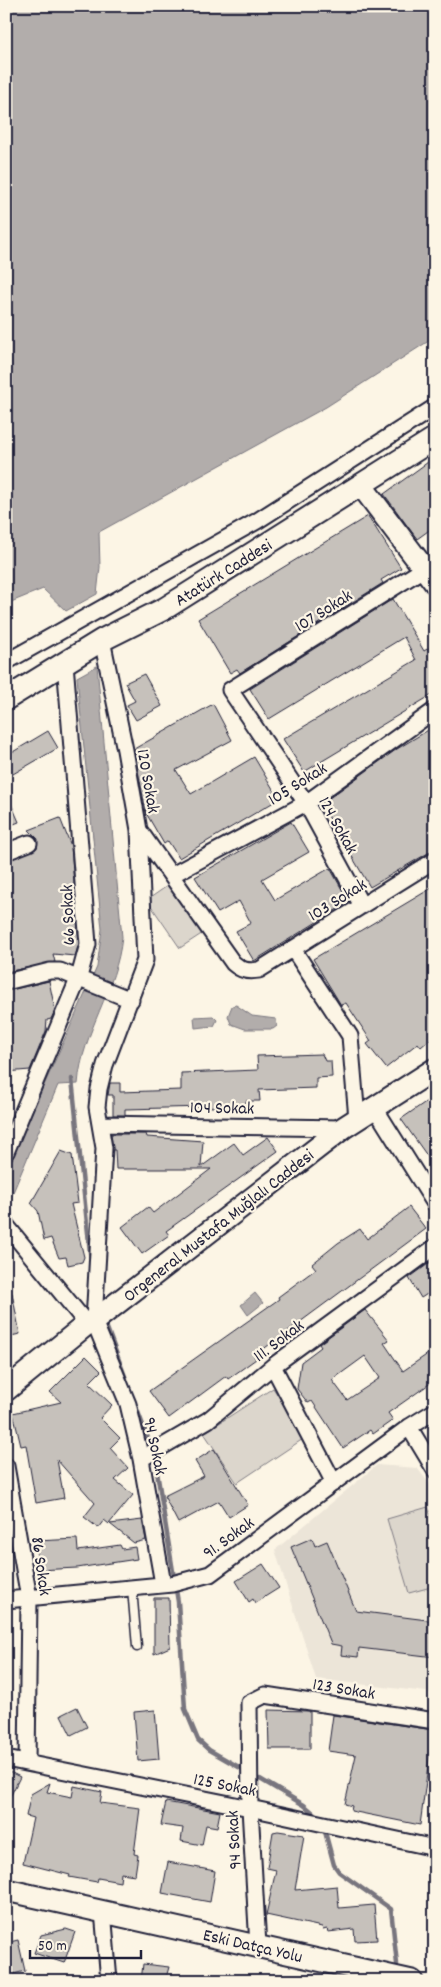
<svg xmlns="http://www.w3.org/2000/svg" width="441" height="1987" viewBox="0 0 441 1987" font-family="Dekko,sans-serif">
	<rect width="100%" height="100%" fill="#fcf5e5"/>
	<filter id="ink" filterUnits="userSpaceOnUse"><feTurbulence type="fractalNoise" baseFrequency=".02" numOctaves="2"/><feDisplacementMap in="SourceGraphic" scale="10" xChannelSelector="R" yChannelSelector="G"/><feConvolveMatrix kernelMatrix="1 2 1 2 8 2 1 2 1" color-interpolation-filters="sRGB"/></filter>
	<g filter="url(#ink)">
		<path fill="#ece5d8" d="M377,1465L417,1468L435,1491V1693L316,1679L275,1550Z"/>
		<path fill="#dcd6cc" stroke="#7f7c84" d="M173,882L206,931L180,948L147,900Z
			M273,1388L306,1437L237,1483L204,1433Z
			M428,1507L435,1531V1586L409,1593L387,1519Z"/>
		<path fill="#b2adab" stroke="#78757e" d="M6,6H435V337L326,407L99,532L100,567L97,594L66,611L43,589L6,604Z
			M97,666L122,937C117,989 82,1032 78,1084L58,1085L6,1209V1170L97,967L102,929L77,677Z
			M236,1005L252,1016L276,1019L277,1026L273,1029H245L231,1024L228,1016L232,1006Z
			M213,1016L217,1020L214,1026L195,1028L194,1017Z
			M255,1293L263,1303L248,1315L241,1305Z"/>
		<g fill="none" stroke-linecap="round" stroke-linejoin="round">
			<path stroke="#78757e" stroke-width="4.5" d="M72,1079L91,1262
				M104,1320L126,1379
				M135,1404L152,1449
				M157,1472L178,1602L185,1709L198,1740L209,1750L244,1770
				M260,1779L304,1805L318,1817
				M324,1828L334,1865L339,1872L391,1909L397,1964"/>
		</g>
		<path fill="#c6c1bb" stroke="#22223b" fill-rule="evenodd" d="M435,457V526L417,539L384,494Z
			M368,516L401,568L381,580L383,583L240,673L237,669L230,673L198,619Z
			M393,599L424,651L435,644V693L304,772L283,739L416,660L404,637L269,719L250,689Z
			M144,674L162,706L136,720L127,705L135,701L125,683Z
			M213,704L232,740L176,770L191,794L254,757L279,799L179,858L168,841L164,844L146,813L134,749Z
			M435,726V849L370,887L321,804L397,749Z
			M48,731L58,748L6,778V756Z
			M6,792L19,822L6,827Z
			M60,818L71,846L79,943L75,956L53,954L55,962L6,972V861L37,848L38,839L29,830Z
			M291,822L309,852L262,879L275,900L330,868L349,902L254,961L236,931L251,923L239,901L218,913L195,877Z
			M435,886V1035L421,1047L418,1043L386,1068L367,1044L371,1041L346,1003L341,1005L313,959Z
			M49,981L55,1010L51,1019L47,1020L46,1031L30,1070L6,1072V991Z
			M322,1054L325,1061H331L332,1077L316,1078V1088L259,1090L260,1101H246L247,1106L125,1109V1115H113V1095H108L110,1083H120V1092L181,1090V1073L258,1070L257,1056Z
			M427,1101L435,1113V1167L401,1119Z
			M111,1134H146L147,1137L203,1141L201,1167L234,1143L243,1155L268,1137L278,1151L166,1231L169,1235L142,1254L122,1227L148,1207L153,1213L211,1169H116L115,1150H113Z
			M61,1151L72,1155L78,1203L71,1204L84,1257L82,1262L68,1265L66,1257L59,1258L51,1238L44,1240L38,1211L31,1203Z
			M409,1207L426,1229L254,1356L256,1359L228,1379L226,1376L169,1418L149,1391L279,1299L278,1297L316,1269L312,1264L338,1243L360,1229L367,1239Z
			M435,1259V1289L421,1298L409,1278Z
			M6,1293H12L20,1334L6,1337Z
			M365,1310L389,1340L384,1343L403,1371L435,1349V1380L388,1413L393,1420L373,1434L370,1430L343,1448L312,1401L308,1403L297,1389L301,1362L321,1347L319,1344ZM365,1356L380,1378L347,1400L332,1380Z
			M86,1356L101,1371L89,1383L112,1405L100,1418L120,1438L110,1448L128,1468L115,1480L133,1495L109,1524L104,1520L98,1528L84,1517L95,1503L57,1460L64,1498L36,1503L26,1445L21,1446L13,1413L61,1402L50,1392Z
			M214,1449L248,1505L229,1517L219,1501L178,1523L164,1496L204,1476L195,1461Z
			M142,1520L146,1540L134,1543L110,1524Z
			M312,1538L315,1546L327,1541L356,1611L435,1621V1657L359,1648L358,1657L341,1655L342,1646L331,1644L291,1547Z
			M77,1539L78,1551L120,1545L122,1549L135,1547L137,1559L77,1568L38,1570L36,1541Z
			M263,1564L279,1588L255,1603L253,1599L249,1602L236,1581Z
			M154,1598H169L170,1647L154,1654Z
			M77,1707L87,1727L71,1735L61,1715Z
			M155,1710L159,1759L138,1761L134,1712Z
			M268,1710L310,1711V1749H269Z
			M333,1715L433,1730L420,1825L351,1811L352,1806L345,1804L356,1755L328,1751Z
			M6,1770L20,1777L6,1805Z
			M50,1783L47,1792L72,1797L74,1786L102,1792L100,1803L140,1808L134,1854L138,1855L135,1875L121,1873L120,1882L98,1878L97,1882L69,1877L70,1875L23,1863L33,1818L26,1816L31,1794Z
			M166,1802L220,1812L217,1827L206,1825L202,1845L181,1841L183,1828L161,1825Z
			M278,1831L304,1835L295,1890L337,1886L339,1908L374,1905L377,1940L355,1941L354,1929L328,1932L327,1929L323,1930L322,1927L266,1915L276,1870L267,1868L273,1832Z
			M168,1862L215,1871L210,1902L162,1893Z
			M66,1929L75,1932L64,1963L34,1953L41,1935Z
			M18,1940L25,1971L6,1976V1943Z
			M143,1964L169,1967L165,1981H141Z"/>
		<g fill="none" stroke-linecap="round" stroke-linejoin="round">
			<defs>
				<path id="lane" d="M132,1588L137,1647"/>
				<path id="street" d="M102,640L125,750L139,830L233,963C241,970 247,972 259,970L435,860
					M6,662L257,521L435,407
					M139,830L145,960L105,1065L99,1089L97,1107L104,1148L94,1321L128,1404L141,1459L163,1584
					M6,852L29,843
					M172,875L306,803L435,710
					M362,906L306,803L230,690L425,568L435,560
					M293,949L350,1036L357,1119
					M6,982L50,971H60L131,1000
					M375,1108L435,1204
					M101,1124L343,1128
					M6,1152L79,977L88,944L65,663
					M6,1225L87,1324
					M273,1366L334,1483
					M409,1427L435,1470
					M141,1459L208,1420L273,1366L435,1247
					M6,1466L29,1598L27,1763
					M6,1600L172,1584L210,1574L409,1427L435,1411
					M6,1759L250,1808L435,1848
					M103,1911L109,1981
					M258,1946L250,1808L249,1703L265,1695L435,1721"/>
				<path id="secondary" d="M361,485L435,583
					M6,699L102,640L164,609L435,438
					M6,1390L87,1324L94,1321L343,1128L435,1069
					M6,1890L412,1981"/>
			</defs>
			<use href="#lane" stroke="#22223b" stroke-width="11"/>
			<use href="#street" stroke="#22223b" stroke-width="19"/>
			<use href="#secondary" stroke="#22223b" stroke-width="25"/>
			<use href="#lane" stroke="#fcf5e5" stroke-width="8"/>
			<use href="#street" stroke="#fcf5e5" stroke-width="15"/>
			<use href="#secondary" stroke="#fcf5e5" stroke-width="21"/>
		</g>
	</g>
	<g text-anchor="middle" stroke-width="4.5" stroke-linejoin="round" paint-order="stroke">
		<g font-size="18" fill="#22223b" stroke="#fcf5e5">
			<text transform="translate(223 572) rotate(-32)" y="6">Atatürk Caddesi</text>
			<text transform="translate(323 610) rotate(-32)" y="6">107 Sokak</text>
			<text transform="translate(149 781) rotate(80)" y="6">120 Sokak</text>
			<text transform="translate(297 783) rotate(-32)" y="6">105 Sokak</text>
			<text transform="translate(339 825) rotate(61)" y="6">124 Sokak</text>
			<text transform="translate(337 899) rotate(-32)" y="6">103 Sokak</text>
			<text transform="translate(67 915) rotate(-92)" y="6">66 Sokak</text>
			<text transform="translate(222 1107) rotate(1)" y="6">104 Sokak</text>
			<text transform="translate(218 1225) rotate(-38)" y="6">Orgeneral Mustafa Muğlalı Caddesi</text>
			<text transform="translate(278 1340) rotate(-37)" y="6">111. Sokak</text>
			<text transform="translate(156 1446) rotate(78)" y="6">94 Sokak</text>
			<text transform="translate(228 1537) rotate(-36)" y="6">91. Sokak</text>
			<text transform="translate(42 1566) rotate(82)" y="6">86 Sokak</text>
			<text transform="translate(344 1688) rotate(9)" y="6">123 Sokak</text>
			<text transform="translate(225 1784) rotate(11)" y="6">125 Sokak</text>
			<text transform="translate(233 1840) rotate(-93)" y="6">94 Sokak</text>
			<text transform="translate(253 1945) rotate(13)" y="6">Eski Datça Yolu</text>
		</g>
	</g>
	<rect width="441" height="1987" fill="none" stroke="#fcf5e5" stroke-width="25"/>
	<rect x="12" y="12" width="416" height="1962" fill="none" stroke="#22223b" stroke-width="2" filter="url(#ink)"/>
	<path d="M30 1950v8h111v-8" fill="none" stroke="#22223b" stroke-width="2.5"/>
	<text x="38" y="1950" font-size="15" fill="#22223b" stroke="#fcf5e5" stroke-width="4" paint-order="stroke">50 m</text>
</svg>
